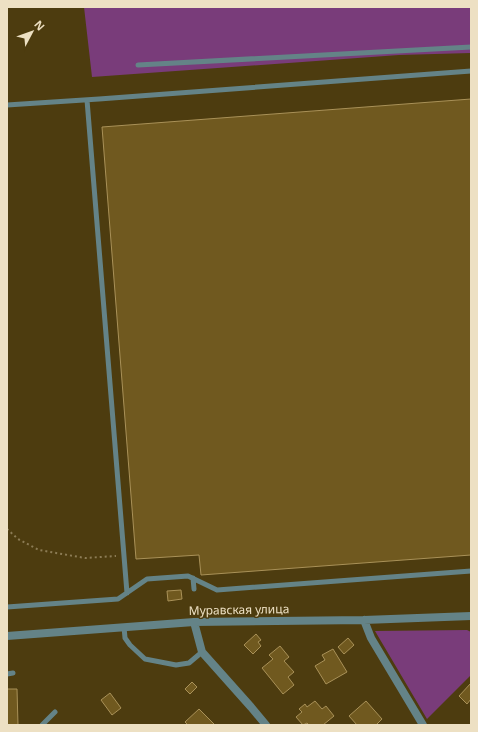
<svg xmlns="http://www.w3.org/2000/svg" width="478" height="732" viewBox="0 0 478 732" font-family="'Noto Sans',sans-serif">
	<rect width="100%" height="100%" fill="#4d3c0f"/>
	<path fill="#793c7a" d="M84,7H471V53L399,55L92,77Z
		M467,630L471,632V675L427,719L375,631Z"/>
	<path fill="#70591f" stroke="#a99158" d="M471,99V555L201,575L199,555L136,559L102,127Z
		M181,590L182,599L168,601L167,591Z
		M256,634L261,640L258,642L261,646L253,654L244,645Z
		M348,638L354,645L344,654L338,647Z
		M280,646L289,657L284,661L294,672L288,677L294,685L283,694L262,668L273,659L269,655Z
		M333,649L347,672L326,684L315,666L325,660L322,655Z
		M192,682L197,687L190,694L185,689Z
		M471,683V699L467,704L459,696Z
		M7,689H17L18,725H7Z
		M110,693L121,708L112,715L101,700Z
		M315,701L322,709L326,706L334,716L323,725H309L307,723L303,725L296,717L302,712L299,709L305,704L307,707Z
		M366,701L382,719L376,725H357L349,716Z
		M199,709L214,724L212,725H188L185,722Z"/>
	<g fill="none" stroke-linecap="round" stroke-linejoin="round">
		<path stroke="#8c7c55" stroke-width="2" stroke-dasharray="2 3" stroke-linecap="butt" d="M7,529L18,539L39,550L85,558L116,556"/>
		<path stroke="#648387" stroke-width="5" d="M138,65L471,47
			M87,100L127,593
			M7,105L99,99L471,71
			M193,578L194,589
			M7,607L118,599L147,579L188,576L217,590L471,571
			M124,627L125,638L130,645L145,659L176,665L189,663L202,652
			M7,674L13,673
			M42,725L55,712"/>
		<path stroke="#648387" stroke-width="8" d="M364,620L371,638L423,725
			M194,622L202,652L251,707L266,725
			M7,636L194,622L364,620L471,616"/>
	</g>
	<g text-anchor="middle" stroke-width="3" stroke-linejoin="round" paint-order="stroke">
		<g font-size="12" fill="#ede0c3" stroke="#4d3c0f">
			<text transform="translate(239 610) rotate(-1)" y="4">Муравская улица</text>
		</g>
	</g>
	<rect width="478" height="732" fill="none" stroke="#ede0c3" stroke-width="16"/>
	<g transform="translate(32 32) rotate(49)" stroke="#4d3c0f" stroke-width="3" paint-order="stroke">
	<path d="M0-3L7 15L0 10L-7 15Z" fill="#ede0c3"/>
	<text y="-6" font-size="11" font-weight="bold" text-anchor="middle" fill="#ede0c3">N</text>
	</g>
</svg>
